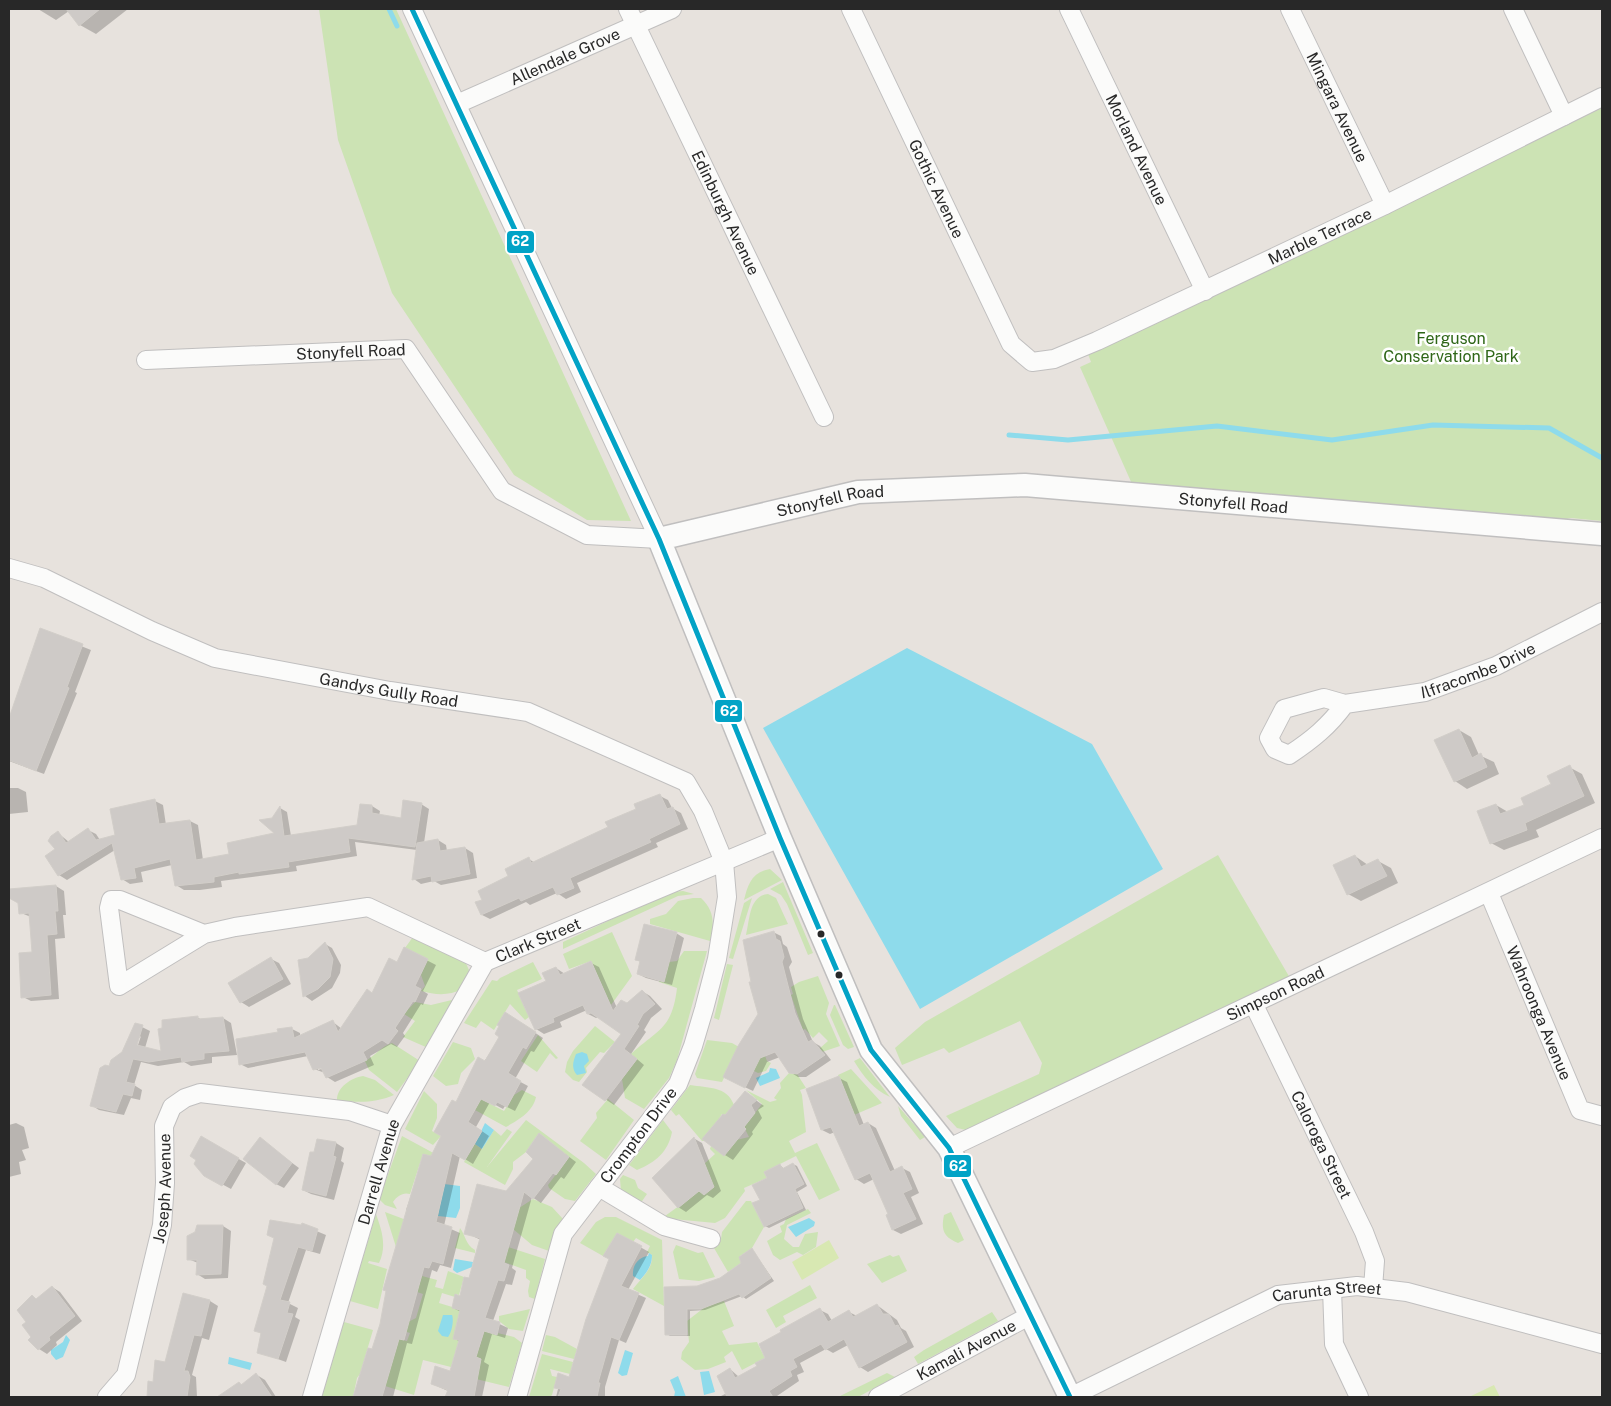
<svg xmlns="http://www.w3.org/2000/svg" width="1611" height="1406" viewBox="0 0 1611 1406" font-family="'Public Sans',sans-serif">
	<rect width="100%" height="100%" fill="#e7e2dd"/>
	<path fill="#cce3b4" d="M319,9H396L631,521L587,520L514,475L392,293L338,140Z
		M1602,108V521L1571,518L1555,521L1523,515L1132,484L1080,367L1091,362L1088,354Z
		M1218,855L1290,978L966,1130L957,1128L946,1116L1039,1074L1042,1063L1020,1021L949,1053L944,1048L902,1065L895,1048L925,1022Z
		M770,869L782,880L744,900C748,884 752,872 770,869Z
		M783,882L813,953L808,955L787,904L781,895L770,889Z
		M683,891L694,894L678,896L563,949V942L657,898L673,892Z
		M768,894L776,898L788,924L746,935C750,919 749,896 768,894Z
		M693,898H701C714,910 715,924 710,941L650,924V919L666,914L678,901Z
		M752,898L733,959L729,958L744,903Z
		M612,932L632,976L611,1005L591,961L569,969L563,954Z
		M415,934L463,957L469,970L463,989C448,996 436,995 421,991L425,986L421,975L428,959L405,948Z
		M684,951H707L677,1060L669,1078L644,1109L625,1098L622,1079L637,1059L631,1054C658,1029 672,1030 677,988L659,982L669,962L677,961Z
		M533,962L542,979L517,990L529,1017L525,1020L510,1004L494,1030L481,1021L476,1028L464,1023L492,980L497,981L500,978Z
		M727,964L733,965L719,1020L714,1018Z
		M818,976L829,1003L826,1014L840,1046L822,1052L819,1049L828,1041L819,1032L813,1038L805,1029L803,1030L791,995L793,994L791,987L799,982Z
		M456,999L428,1048L403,1037L415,1021L404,1014L415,1002L431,1005Z
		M834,1005H835L854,1047L848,1049L843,1045L830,1015Z
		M595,1026L615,1042L604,1053L600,1052L586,1068L587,1072L579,1082L573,1080L565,1072L567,1062L573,1051Z
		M538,1035L558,1058L556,1059L550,1053L537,1072L521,1061Z
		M707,1040L732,1043L739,1047L722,1082L697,1078L695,1074Z
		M453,1042L471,1048L475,1059L461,1073L458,1084L446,1086L433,1076Z
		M392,1043L420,1061L397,1092L369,1070L365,1061C375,1056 380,1047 392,1043Z
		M761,1045L767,1061L771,1063L766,1071L758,1073L754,1071Z
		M860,1058L890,1097C874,1090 863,1076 854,1061Z
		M851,1069L882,1103L854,1115L838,1075Z
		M789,1073L797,1074L806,1088L800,1090L802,1095L806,1132L789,1141L795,1153L817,1143L840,1190L819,1200L796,1156L764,1172L767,1178L744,1188L745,1191L725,1218L715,1223L673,1219L665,1216L690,1198L681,1185L715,1154L710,1149L711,1146L749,1137L744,1127L762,1104L746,1090L770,1102L777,1100L774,1098L781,1088L780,1083Z
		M363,1076L375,1080L394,1095C375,1103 358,1103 337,1100C337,1087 351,1078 363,1076Z
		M690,1085C708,1088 727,1086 734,1105L725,1115L722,1114L705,1141H702L679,1114L676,1116L671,1110Z
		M522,1090L536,1097C533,1112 518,1120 506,1127L475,1110L481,1099L504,1111L514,1095Z
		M424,1091L437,1104V1118L432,1131L441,1136L433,1145L405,1129Z
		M608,1099L634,1120L606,1160L580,1141L597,1118L596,1113Z
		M898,1106L925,1137L920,1140L901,1116Z
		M526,1120L584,1163L596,1174L575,1201L565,1199L549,1188L548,1185L569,1157L539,1133L526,1152L513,1162V1169L505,1185L464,1162L475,1144L482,1149L494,1130L501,1136L507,1129L512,1132L487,1167Z
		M663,1120L672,1132C668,1152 656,1162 637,1170L629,1165Z
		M402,1136L439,1156L438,1159L423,1154L410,1194C403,1192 397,1196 393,1202L397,1209L385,1205L379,1199Z
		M623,1175L635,1180L638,1188L647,1194L640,1204L621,1191L620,1179Z
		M533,1199L552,1207L563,1219L557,1228L549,1251L532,1245L513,1229L519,1208Z
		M746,1201H751L764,1227L752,1248L740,1256L741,1263L728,1272L714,1248L721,1239L722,1232Z
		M808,1209L811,1213L787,1225L784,1239L793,1247H799L805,1234L818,1232L816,1247L803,1255L797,1252L780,1260L773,1255L767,1241L782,1232L780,1226L784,1224L786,1219Z
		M385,1212L417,1224L396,1247Z
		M951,1212L964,1240L958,1243C943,1237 941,1230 944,1215Z
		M376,1214C382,1231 387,1246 379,1263L369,1261L368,1263L387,1269L378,1309L350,1301Z
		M605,1217H616L662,1240L664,1306L633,1289C641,1278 653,1270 652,1255L647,1252L650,1246L636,1238L633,1242L617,1233L603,1256L580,1243L596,1222Z
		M460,1228C466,1236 465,1244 475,1250V1253L455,1248Z
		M676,1245L698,1253L703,1252L715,1277L699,1281L679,1279L673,1252Z
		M508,1247L545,1259L535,1299L529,1297L528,1291L530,1281L526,1278V1270L504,1262Z
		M890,1255L893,1257L899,1255L907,1271L882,1283L867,1264Z
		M448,1271L464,1277L459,1295L456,1294L455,1297L442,1293L439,1303L469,1312L459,1314L453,1339L459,1340L451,1367L423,1360L414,1395L385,1386L398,1343L394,1338L407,1341L410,1333L397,1329L400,1319L410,1321L416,1318L423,1294L417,1292L422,1276L437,1280L435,1287L443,1289Z
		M810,1285L817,1298L783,1316L786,1322L776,1328L766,1310Z
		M724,1301L734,1326L722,1331L729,1345L757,1342L765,1358L742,1370L732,1351L724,1357L726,1362L708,1369L695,1370L681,1359L682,1352L689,1342L687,1321L705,1307Z
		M530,1309L523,1331L509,1329L499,1321V1316Z
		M992,1312L998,1321L918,1364L914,1357L924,1350Z
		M344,1322L373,1330L360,1374L357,1378L353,1397H321Z
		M485,1330L514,1337L522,1343L509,1387L476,1379L481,1359L476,1357Z
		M546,1335L555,1337L577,1349L574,1359L542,1351Z
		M542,1354L573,1362L570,1374L550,1369L552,1376L557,1377L552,1395L550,1397H529Z
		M887,1373L895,1377L858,1397H838Z"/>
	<path fill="#d8e8b2" d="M829,1240L839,1258L802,1280L792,1262Z
		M1494,1385L1500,1397H1469Z"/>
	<path fill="#8edbeb" d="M907,648L1092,744L1163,869L920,1009L763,728Z
		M582,1052L587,1054L589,1061L584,1066L586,1073L577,1075C571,1068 573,1062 576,1054Z
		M770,1068L776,1069L780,1078L760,1086L756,1078L769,1072Z
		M485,1123L494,1130L482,1149L475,1144Z
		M444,1184L460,1186V1208L456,1218L438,1216Z
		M809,1218L815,1222L814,1226L796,1237L788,1227Z
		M649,1253L652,1255C652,1266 647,1272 640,1280L633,1276C632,1266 638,1257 648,1256Z
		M455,1259L473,1262L472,1267L457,1273L453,1270Z
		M443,1315H452C454,1320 452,1332 448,1337L442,1336L438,1331Z
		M66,1335L70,1340L63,1357L56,1360L51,1354V1350L63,1342Z
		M625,1350L633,1353L627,1375L622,1376L618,1373Z
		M229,1357L252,1363L250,1370L228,1364Z
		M709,1371L715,1392L704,1395L700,1372Z
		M678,1376L686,1397H674L675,1392L670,1380Z"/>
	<path fill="#0003" fill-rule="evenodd" d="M38,9H128L96,34L80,25L69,11L56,20Z
		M41,630L91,650L75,692L77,693L44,774L9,761V718L28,670Z
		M1459,730L1471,737L1479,755L1494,762L1499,774L1467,789L1455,781Z
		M1569,767L1582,774L1595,803L1536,830L1539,837L1504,850L1491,843L1496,805L1508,812L1526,805L1552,785Z
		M9,788H18L26,792L28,812L9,814Z
		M660,796L668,800L672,808L681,813L688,829L656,843L658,847L577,883L581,892L566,899L557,893L530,905L526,902L490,919L482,915L483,900L529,859L535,863L609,828Z
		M155,801L163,805L166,825L190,821L198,825L203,860L231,855L277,833L272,819L280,808L287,812L291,836L359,826L372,806L380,811L379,816L402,820L421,804L429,809L424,843L438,840L446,845L447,851L465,848L473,853L477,878L441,885L434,881L421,884L414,879L417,850L355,842L357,856L296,866L297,871L221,881L222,887L200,890H184L176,885L172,865L141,872L143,882L130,884L122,879L115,850L67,880L59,875L56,850L58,833L69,842L88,830L96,834L100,840L117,836Z
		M1355,856L1368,865L1378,861L1391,868L1398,883L1361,901L1348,894Z
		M56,886L64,891L66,915H63L65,938L55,939L59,999L31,1001L23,997L34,953L31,917L21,913L19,903L9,898V890Z
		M773,932L781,936L783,944L787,947L792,962L789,967L803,1019L813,1042L820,1046L831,1060L806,1077H798L790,1072L780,1057L767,1062L753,1091L732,1081L759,1014Z
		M676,933L684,938L672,985L646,978L638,974L641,962L637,960Z
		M325,944L332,948L341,965L340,973L332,988L312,1001L305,996Z
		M405,949L436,965L423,991L428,994L423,1005L421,1004L403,1033L405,1036L397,1047L391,1044L370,1056L374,1065L335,1082L327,1077L325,1073L314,1069L308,1056L248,1068L240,1064L280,1033L292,1029L300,1033V1037L333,1022L342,1029L373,994L398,963ZM318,1067H328L318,1070Z
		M271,959L279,963L291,984L249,1007L241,1002Z
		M591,963L599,967L617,1008L627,1005L642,991L650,996L662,1009L651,1018L644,1030L646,1032L631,1054L644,1065L614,1105L584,1085L623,1033L599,1017L596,1018L588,1014L587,1010L560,1022L562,1027L544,1034L536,1029L547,982L556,968L565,974Z
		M197,1017L202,1020L223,1018L231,1023L237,1055L212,1057V1063L191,1066L184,1062L158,1066L141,1062L134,1085L142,1090L140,1100L131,1098L124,1115L99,1110L91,1105L110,1068L142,1027L150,1031L145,1048L162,1053ZM141,1036L136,1051L137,1040Z
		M513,1018L543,1038L534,1052L531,1051L515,1079L528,1086L515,1111L505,1106L503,1109L490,1102L476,1127L489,1136L473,1164L460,1156L444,1226L460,1233L451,1268L440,1265L437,1272L432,1270L412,1344L407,1343L393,1397H354L369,1350L373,1351L381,1325L408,1211L406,1210L424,1156L431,1158L456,1104Z
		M839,1078L847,1082L864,1125L868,1123L876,1128L895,1171L902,1168L910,1172L919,1193L911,1197L923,1224L901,1234L893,1230L887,1216L890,1214L874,1179L864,1184L856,1179L835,1132L830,1134L822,1130Z
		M746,1093L764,1106L758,1110L762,1118L752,1132L753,1134L733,1160L725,1155V1117Z
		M16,1123L24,1127L29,1148L22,1150L26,1160L19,1162L21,1174L9,1177V1125Z
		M540,1135L576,1162L564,1179L561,1177L541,1203L532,1197L512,1268L516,1271L512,1285L506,1284L493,1321L508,1328L505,1338L492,1334L484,1362L489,1365L482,1397H447L448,1391L432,1384L451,1372L460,1342L454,1338L461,1312L453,1308L470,1279L481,1240L466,1233L507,1193L535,1159Z
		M201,1138L246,1163L231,1189L205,1175Z
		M260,1139L299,1168L284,1188L276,1184Z
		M695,1139L702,1143L721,1191L713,1198L707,1195L686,1212L678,1207Z
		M336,1143L344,1148L341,1161L344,1163L334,1200L311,1194L303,1190L315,1153Z
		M793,1164L797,1166L807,1186L797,1192L806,1210L769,1228L765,1226L762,1200L768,1178L780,1165L784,1169Z
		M302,1225L326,1235L320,1254L306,1250L288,1303L298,1308L295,1317L300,1320L286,1362L258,1352L262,1334L256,1330Z
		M198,1226H223L231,1231L228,1278L205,1279L197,1274L198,1263L188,1259Z
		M617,1234L649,1252L628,1290L646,1298L626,1343L619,1340L605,1387V1396L607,1397H556L558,1389L556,1388L570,1378L611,1259Z
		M752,1249L774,1281L746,1299L742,1296L705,1310L690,1311V1336H670L667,1334L697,1288L720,1279L742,1264Z
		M52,1287L60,1292L82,1321L56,1342L57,1345L47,1354L39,1349L27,1322L37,1300Z
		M184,1295L210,1301L218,1306L209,1340L202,1338L192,1375L196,1377L197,1397H148L150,1383H154L165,1363Z
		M877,1305L897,1320L901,1328L906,1331L914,1347L868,1372L860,1367L848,1345L833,1353L826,1349L800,1363L804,1372L797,1375L799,1381L777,1396V1397H719L727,1393L730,1369L739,1377L758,1366L820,1310L828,1314L832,1321L849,1312L857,1316Z
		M257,1375L265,1380L276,1397H219L239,1383L243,1385Z"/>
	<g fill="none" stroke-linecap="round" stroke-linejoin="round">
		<path stroke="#8edbeb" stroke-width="5" d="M389,9L397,26
			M1009,435L1068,440L1217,426L1332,440L1433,425L1549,428L1602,458"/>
	</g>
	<path fill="#cecac7" stroke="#d2cec9" d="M66,9H100L79,26Z
		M40,628L83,644L67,687L69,688L36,771L9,760V718Z
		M1459,729L1472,758L1481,753L1487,767L1454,782L1434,740Z
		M1570,765L1584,796L1525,823L1527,830L1490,844L1477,811L1496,804L1500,814L1524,805L1521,798L1551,784L1547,776Z
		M660,794L667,809L673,807L680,824L649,839L651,842L570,878L574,888L557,895L553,887L521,901L519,898L481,915L475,902L482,900L478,891L508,876L505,869L529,857L531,863L608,827L605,822L636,809L634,804Z
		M155,799L159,824L190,820L196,860L229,854L227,843L274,833L259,820L272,818L280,806L284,836L357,825L360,804L372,805V813L401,818L403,800L422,803L415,847L348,838L350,852L288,862L289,867L239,874V872L214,877V882L175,886L170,859L134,868L136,878L121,880L112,843L58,876L45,856L55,849L48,841L51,836L58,831L66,843L88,828L96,840L115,835L110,809Z
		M438,839L440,851L465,847L470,874L432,882L431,876L412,880L417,843Z
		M1355,855L1361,867L1378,859L1387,876L1347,895L1333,865Z
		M56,885L58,911H55L57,934L47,935L51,995L21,998L19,953L32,952L29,913L19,914L18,903L9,898V889Z
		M644,924L677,932L664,982L637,974L640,961L635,960Z
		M774,931L776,939L780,941L784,957L782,962L795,1013L808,1042L812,1040L825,1055L797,1074L789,1073L775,1052L760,1058L745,1088L723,1077L738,1046L758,1014L749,982H751L743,940Z
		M325,942L333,959L330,977L318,989L303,997L298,960L308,958Z
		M404,947L428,959L415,986L421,989L415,1002L413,1001L395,1028L398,1031L388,1044L382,1040L363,1052L367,1060L326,1078L321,1068L313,1070L305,1052L239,1065L236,1039L278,1032L277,1029L292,1027L294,1038L333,1020L338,1032L367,989L372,993L389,958L397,962Z
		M271,957L283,979L240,1003L228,983Z
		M591,961L613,1011L621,1000L627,1003L642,990L655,1004L643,1014L637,1025L639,1026L624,1049L637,1059L605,1101L582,1085L621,1034L591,1013L587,1014L583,1005L553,1018L554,1022L535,1030L518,993L546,981L542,973L556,967L560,975Z
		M505,1012L536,1032L526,1049L523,1047L508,1073L521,1081L507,1107L497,1102L495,1106L481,1099L468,1122L482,1131L465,1160L452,1153L436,1222L452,1227L443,1264L432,1261L429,1268L424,1267L404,1340L399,1339L382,1397H353L368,1348L372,1349L380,1324L386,1291L383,1290L423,1154L431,1156L441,1136L434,1132L452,1100L456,1102L478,1057L485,1061L499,1037L495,1034L499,1026L497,1025Z
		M198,1016V1019L223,1017L229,1051L204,1053V1059L182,1062L181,1057L149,1062L133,1059L126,1082L135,1084L132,1096L123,1094L116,1112L90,1106L100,1068L105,1065L109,1066L111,1060L122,1052L135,1023L143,1025L137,1045L161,1051L158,1029L162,1028V1020Z
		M839,1076L859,1126L868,1122L890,1172L902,1166L912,1189L903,1193L916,1219L892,1230L886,1215L888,1214L870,1173L855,1180L831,1127L821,1130L806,1089Z
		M745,1091L757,1100L751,1105L755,1113L744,1127L746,1129L724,1156L702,1139L723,1114L725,1115Z
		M539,1133L569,1157L556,1175L553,1173L533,1199L524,1192L504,1263L509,1265L504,1281L498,1280L485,1318L500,1322L497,1335L484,1331L476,1357L481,1359L474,1397H445L448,1390L431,1384L435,1366L450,1371L459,1340L453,1339L460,1310L452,1308L455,1294L460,1296L464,1277L469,1278L480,1238L464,1234L477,1184L506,1191L533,1159L526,1152Z
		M201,1136L239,1158L222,1186L204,1176L194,1164L196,1160L190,1156Z
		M260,1137L292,1163L276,1185L243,1159Z
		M694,1137L714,1187L704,1195L699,1191L678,1208L652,1178Z
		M317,1139L336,1142L333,1156L336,1157L326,1196L302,1190L310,1152H314Z
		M793,1163L804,1184L795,1189L803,1208L764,1227L752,1203L760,1200L752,1185L767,1178L764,1172L780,1164L782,1169Z
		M270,1220L301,1225L302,1223L318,1229L312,1251L298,1247L280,1300L290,1302L287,1313L293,1314L278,1359L257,1353L261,1333L254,1331L267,1286L263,1284L274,1238L267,1235Z
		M197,1225H223L221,1274L196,1275L197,1260H187V1236L195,1232Z
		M617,1233L642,1246L621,1286L639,1293L619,1340L611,1337L598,1383H600L597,1397H558L561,1389L554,1388L558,1373L569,1377L586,1319L609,1259L603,1256Z
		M752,1248L771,1278L742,1298L739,1294L701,1309H687V1335H665L664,1287L697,1286L720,1278L741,1263L739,1257Z
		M52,1286L75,1316L49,1337L50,1340L38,1350L28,1340L31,1337L22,1325L26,1322L17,1310L32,1295L36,1299Z
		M183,1293L210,1300L201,1336L194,1335L184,1371H188L190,1377L187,1397H147L148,1381L153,1382L155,1360L165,1362Z
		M877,1304L883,1314H889L895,1326L898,1325L907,1342L859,1368L844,1339L825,1350L821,1344L793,1359L797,1367L790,1371L792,1376L769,1391L773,1397H727L717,1376L730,1368L735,1378L757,1366L755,1363L765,1358L759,1344L781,1332L780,1330L820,1308L828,1322L849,1310L853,1317Z
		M256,1373L272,1397H217L239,1382L241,1385Z"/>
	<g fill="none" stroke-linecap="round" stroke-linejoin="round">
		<defs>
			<g id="minor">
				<path id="s1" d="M628,9L824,417"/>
				<path id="s2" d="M851,9L1011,344L1032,362L1054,359L1097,341L1385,205L1602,97"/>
				<path id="s3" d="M1069,9L1205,291"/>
				<path id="s4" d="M1290,9L1385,205"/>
				<path d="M1513,9L1564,116"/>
				<path id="s5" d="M457,104L672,9"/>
				<path id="s6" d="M146,360L406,349L502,491L587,535L659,539L412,9"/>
				<path id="s7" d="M9,568L44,578L152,631L215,658L390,691L528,712L686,782L703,811L724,862L727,897L717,959L704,1009L693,1046L678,1084L563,1234L517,1397"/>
				<path id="s8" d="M1345,704C1329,726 1312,740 1289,755L1275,749L1269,738L1284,709L1324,698L1345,704L1425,692L1496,666L1602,612"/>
				<path id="s9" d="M1489,893L1580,1110L1602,1116"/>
				<path id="s10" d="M204,934L120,900H111L109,908L119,986L204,934L235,927L368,907L485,962L780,838"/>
				<path id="s11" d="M1254,1005L1364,1232L1375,1261L1373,1288"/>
				<path id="s12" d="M949,1148L1602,838"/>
				<path d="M599,1187L664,1226L711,1239"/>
				<path d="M1332,1289L1334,1344L1359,1397"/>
				<path id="s13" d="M107,1397L126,1375L162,1225L165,1183L164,1126L172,1107L185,1098L200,1093L350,1111L392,1125"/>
				<path id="s14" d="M312,1397L392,1125L485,962"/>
				<path id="s15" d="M878,1397L1029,1316"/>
				<path id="s16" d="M1070,1397L1278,1295L1357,1286L1407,1292L1602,1344"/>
			</g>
			<g id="tertiary">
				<path id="s17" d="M1070,1397L949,1148L871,1050L780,838L659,539L858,492L1025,485L1602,534"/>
			</g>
		</defs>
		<use href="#minor" stroke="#c0bfbf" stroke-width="20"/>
		<use href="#tertiary" stroke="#c0bfbf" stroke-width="25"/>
		<use href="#minor" stroke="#fbfbfa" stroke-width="18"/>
		<use href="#tertiary" stroke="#fbfbfa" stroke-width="22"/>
		<defs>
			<path id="bus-1" d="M412,9L659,539L780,838L871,1050L949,1148L1070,1397"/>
		</defs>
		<use href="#bus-1" stroke="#fff" stroke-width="9"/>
		<use href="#bus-1" stroke="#02a3c6" stroke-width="5"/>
	</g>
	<g fill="#282828" stroke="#fff" stroke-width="2">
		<circle cx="821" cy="934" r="4.5"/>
		<circle cx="839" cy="975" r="4.5"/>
	</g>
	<g text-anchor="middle" stroke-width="5" stroke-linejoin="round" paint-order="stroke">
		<g font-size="16" fill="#282828" stroke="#fff">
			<text dy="6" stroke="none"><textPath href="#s5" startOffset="118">Allendale Grove</textPath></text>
			<text dy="6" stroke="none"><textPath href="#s4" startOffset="109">Mingara Avenue</textPath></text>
			<text dy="6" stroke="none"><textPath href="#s3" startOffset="156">Morland Avenue</textPath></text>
			<text dy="6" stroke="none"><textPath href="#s2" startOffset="199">Gothic Avenue</textPath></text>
			<text dy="6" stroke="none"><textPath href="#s1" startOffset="226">Edinburgh Avenue</textPath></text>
			<text dy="6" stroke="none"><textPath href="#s2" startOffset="714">Marble Terrace</textPath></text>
			<text dy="6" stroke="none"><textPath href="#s6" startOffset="205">Stonyfell Road</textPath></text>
			<text dy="6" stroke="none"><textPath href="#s17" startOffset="1131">Stonyfell Road</textPath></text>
			<text dy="6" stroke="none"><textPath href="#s17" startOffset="1536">Stonyfell Road</textPath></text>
			<text dy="6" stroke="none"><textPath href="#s8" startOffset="338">Ilfracombe Drive</textPath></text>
			<text dy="6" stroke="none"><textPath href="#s7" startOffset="402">Gandys Gully Road</textPath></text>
			<text dy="6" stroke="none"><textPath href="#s10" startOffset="639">Clark Street</textPath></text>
			<text dy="6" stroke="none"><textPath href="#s12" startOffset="361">Simpson Road</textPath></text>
			<text dy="6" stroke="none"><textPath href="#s9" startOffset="130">Wahroonga Avenue</textPath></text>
			<text transform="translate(638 1135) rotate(-53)" y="6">Crompton Drive</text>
			<text dy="6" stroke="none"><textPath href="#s11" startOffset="155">Caloroga Street</textPath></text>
			<text dy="6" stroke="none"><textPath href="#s14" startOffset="235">Darrell Avenue</textPath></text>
			<text dy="6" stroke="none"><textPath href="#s13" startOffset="220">Joseph Avenue</textPath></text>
			<text dy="6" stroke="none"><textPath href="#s16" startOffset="281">Carunta Street</textPath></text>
			<text dy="6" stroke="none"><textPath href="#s15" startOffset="100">Kamali Avenue</textPath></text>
		</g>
		<g font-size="16" fill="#2e6617" stroke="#fff">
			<text x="1451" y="344">Ferguson<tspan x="1451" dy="18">Conservation Park</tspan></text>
		</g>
	</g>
	<g stroke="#fff" stroke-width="2">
		<rect x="506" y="230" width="29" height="24" rx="5" fill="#02a3c6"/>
		<rect x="714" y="699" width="29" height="24" rx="5" fill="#02a3c6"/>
		<rect x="943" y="1154" width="29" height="24" rx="5" fill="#02a3c6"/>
	</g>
	<g font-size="14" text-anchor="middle" font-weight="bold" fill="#fff">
		<text x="520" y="246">62</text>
		<text x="729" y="716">62</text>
		<text x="958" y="1171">62</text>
	</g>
	<rect width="1611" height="1406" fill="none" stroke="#282828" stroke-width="20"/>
</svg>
